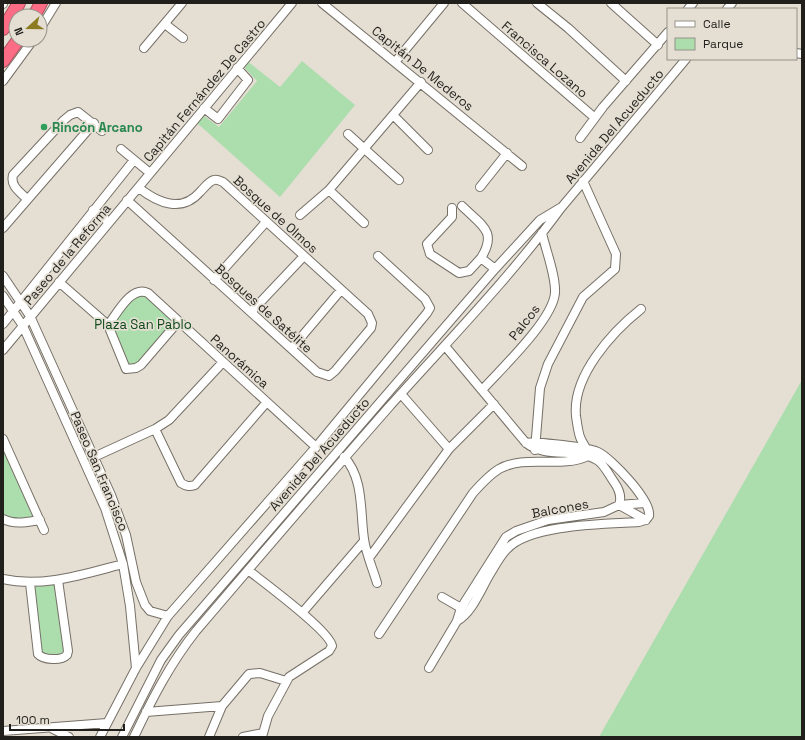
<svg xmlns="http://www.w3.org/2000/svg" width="805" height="740" viewBox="0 0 805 740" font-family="'Space Grotesk',sans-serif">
	<rect width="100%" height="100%" fill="#e4ded3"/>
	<path fill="#abddad" d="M247,61L280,87L302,61L355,105L280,197L197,123L204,116L219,127L257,81L243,66Z
		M148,293L178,322L141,365L126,369L113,326L128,300Z
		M802,380V737H599Z
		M3,447L40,520L3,518Z
		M58,580L65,658L62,659L36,651L30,583Z"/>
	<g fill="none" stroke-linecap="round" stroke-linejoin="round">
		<defs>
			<path id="minor" d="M322,3L522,166
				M462,3L595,118
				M537,3L568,28L626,81
				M611,3L658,45
				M3,4V3
				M688,9L693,3
				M727,9L732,3
				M165,24L183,38
				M40,29L56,3
				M144,48L182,3
				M796,53L802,54
				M396,61L444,3
				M3,81L33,40
				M204,108L218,119L248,80L237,68
				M393,115L428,150
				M348,134L399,180
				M580,138L603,107L668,32
				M121,149L150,173
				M480,187L507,153
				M329,190L364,223
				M27,199C20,192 10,186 13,175L64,120L70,115L78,112L102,131
				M127,200L317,372L329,376L335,371L371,328L372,323L368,314L223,182C220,181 218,179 214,180C209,181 204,188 200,192C182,213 158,203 139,188
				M462,206C481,225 498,231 481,258
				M452,208V217L427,244L430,254L459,273L469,271L481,258L495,269
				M93,210L109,222
				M300,215L329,190L421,82
				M3,228L94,123
				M3,276L30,316L111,495L126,535L136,582L145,605L150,611L168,616
				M214,280L266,222
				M59,282L108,325L126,369L136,368L141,365L178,322
				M3,296L23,326L105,508L123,564L130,606L136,668
				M251,312L304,256
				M3,324L134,160
				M108,325C117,314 131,285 148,293L316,447
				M445,346L526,443C546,459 576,447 597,460C604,464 609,475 614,482C619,489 622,497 619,505L646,520
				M292,348L341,290
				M3,350L292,3
				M482,390C500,370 553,320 555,293C556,276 546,251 542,233
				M401,394L449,449
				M155,429L181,483C186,486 189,487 195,485L267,402
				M3,439L44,530
				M535,450L540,388L548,364L583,297L615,269L616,254L583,181
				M94,457L155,429L169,420L223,362
				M344,457C364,478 360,512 364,539C366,554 373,569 377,583
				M3,519C15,525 27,522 40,520
				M369,558L449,449L494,404
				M248,570C263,582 330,631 332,646L329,651L289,677L268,716L262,737
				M3,579C43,588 84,574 123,564
				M30,583L38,654C43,660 61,661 67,655L68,651L58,580
				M442,597L461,608
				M302,613L364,541
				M457,621C472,613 481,589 490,574C495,566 500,556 507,549C530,524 606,524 639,522C643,521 647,520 649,516C652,501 611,458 598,452C581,445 554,445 535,442L526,443
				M379,634L473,493C481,484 489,475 499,469C526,454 560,469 588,456C588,448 583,445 580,437C578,431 577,423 576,416C572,376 612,332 641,309
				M429,668L457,621L461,608L506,537L516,531L548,520L604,512L619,505L645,503
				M146,712L222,706
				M53,729L69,737
				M3,731L107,723
				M100,737L136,668L168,616L316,447L427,313L430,308L425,299L378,256
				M122,737L161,660L179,635L495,269L540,220L560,208
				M134,737C152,699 170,664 196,631C260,556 324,481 389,407C447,342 509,279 561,208L686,59
				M209,737L222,706L249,674L260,673L286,681
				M243,737L263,733"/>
			<path id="highway" d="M34,16L41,3
				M3,29L19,3
				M3,61L18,40"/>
		</defs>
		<use href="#minor" stroke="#767067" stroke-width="10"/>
		<use href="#highway" stroke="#af5260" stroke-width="14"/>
		<use href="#minor" stroke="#fff" stroke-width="8"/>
		<use href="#highway" stroke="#fc6d85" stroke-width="12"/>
	</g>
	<circle fill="#2e9e5b" stroke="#e4ded3" stroke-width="1.5" cx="44" cy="127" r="4"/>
	<g text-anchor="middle" stroke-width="3.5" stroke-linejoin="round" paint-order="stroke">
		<g font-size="13" fill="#211f1b" stroke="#e4ded3">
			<text transform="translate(545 59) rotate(41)" y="5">Francisca Lozano</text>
			<text transform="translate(423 68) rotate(39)" y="5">Capitán De Mederos</text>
			<text transform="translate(204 90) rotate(-50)" y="5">Capitán Fernández De Castro</text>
			<text transform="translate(614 126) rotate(-50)" y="5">Avenida Del Acueducto</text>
			<text transform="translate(276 214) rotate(42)" y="5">Bosque de Olmos</text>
			<text transform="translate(67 254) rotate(-50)" y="5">Paseo de la Reforma</text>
			<text transform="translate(264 308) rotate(42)" y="5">Bosques de Satélite</text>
			<text transform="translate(524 322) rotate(-52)" y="5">Palcos</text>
			<text transform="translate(240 361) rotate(42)" y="5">Panorámica</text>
			<text transform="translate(319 454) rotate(-49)" y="5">Avenida Del Acueducto</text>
			<text transform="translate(100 471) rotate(67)" y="5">Paseo San Francisco</text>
			<text transform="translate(560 508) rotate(-10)" y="5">Balcones</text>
		</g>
		<g font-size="13" font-weight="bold" fill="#27864d" stroke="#e4ded3" text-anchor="start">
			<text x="52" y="132">Rincón Arcano</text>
		</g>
		<g font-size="13" fill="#10481a" stroke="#e4ded3">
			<text x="143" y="329">Plaza San Pablo</text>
		</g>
	</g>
	<rect width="805" height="740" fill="none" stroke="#211f1b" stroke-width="8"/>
	<rect x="667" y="8" width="130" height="52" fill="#e4ded3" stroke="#969289"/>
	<rect x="675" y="21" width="20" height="6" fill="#ffffff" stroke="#969289"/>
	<text x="703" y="28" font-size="12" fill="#211f1b">Calle</text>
	<rect x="675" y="38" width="20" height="12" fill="#abddad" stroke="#969289"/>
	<text x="703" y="48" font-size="12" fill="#211f1b">Parque</text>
	<g transform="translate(28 28) rotate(249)"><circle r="19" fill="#e4ded3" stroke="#969289"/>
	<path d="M0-3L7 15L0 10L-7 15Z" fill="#8c7b20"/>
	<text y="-6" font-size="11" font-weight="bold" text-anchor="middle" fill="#211f1b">N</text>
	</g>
	<path d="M10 724v6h114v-6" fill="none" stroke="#211f1b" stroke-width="2"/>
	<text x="16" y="724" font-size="12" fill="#211f1b" stroke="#e4ded3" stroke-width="3" paint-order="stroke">100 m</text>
</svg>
